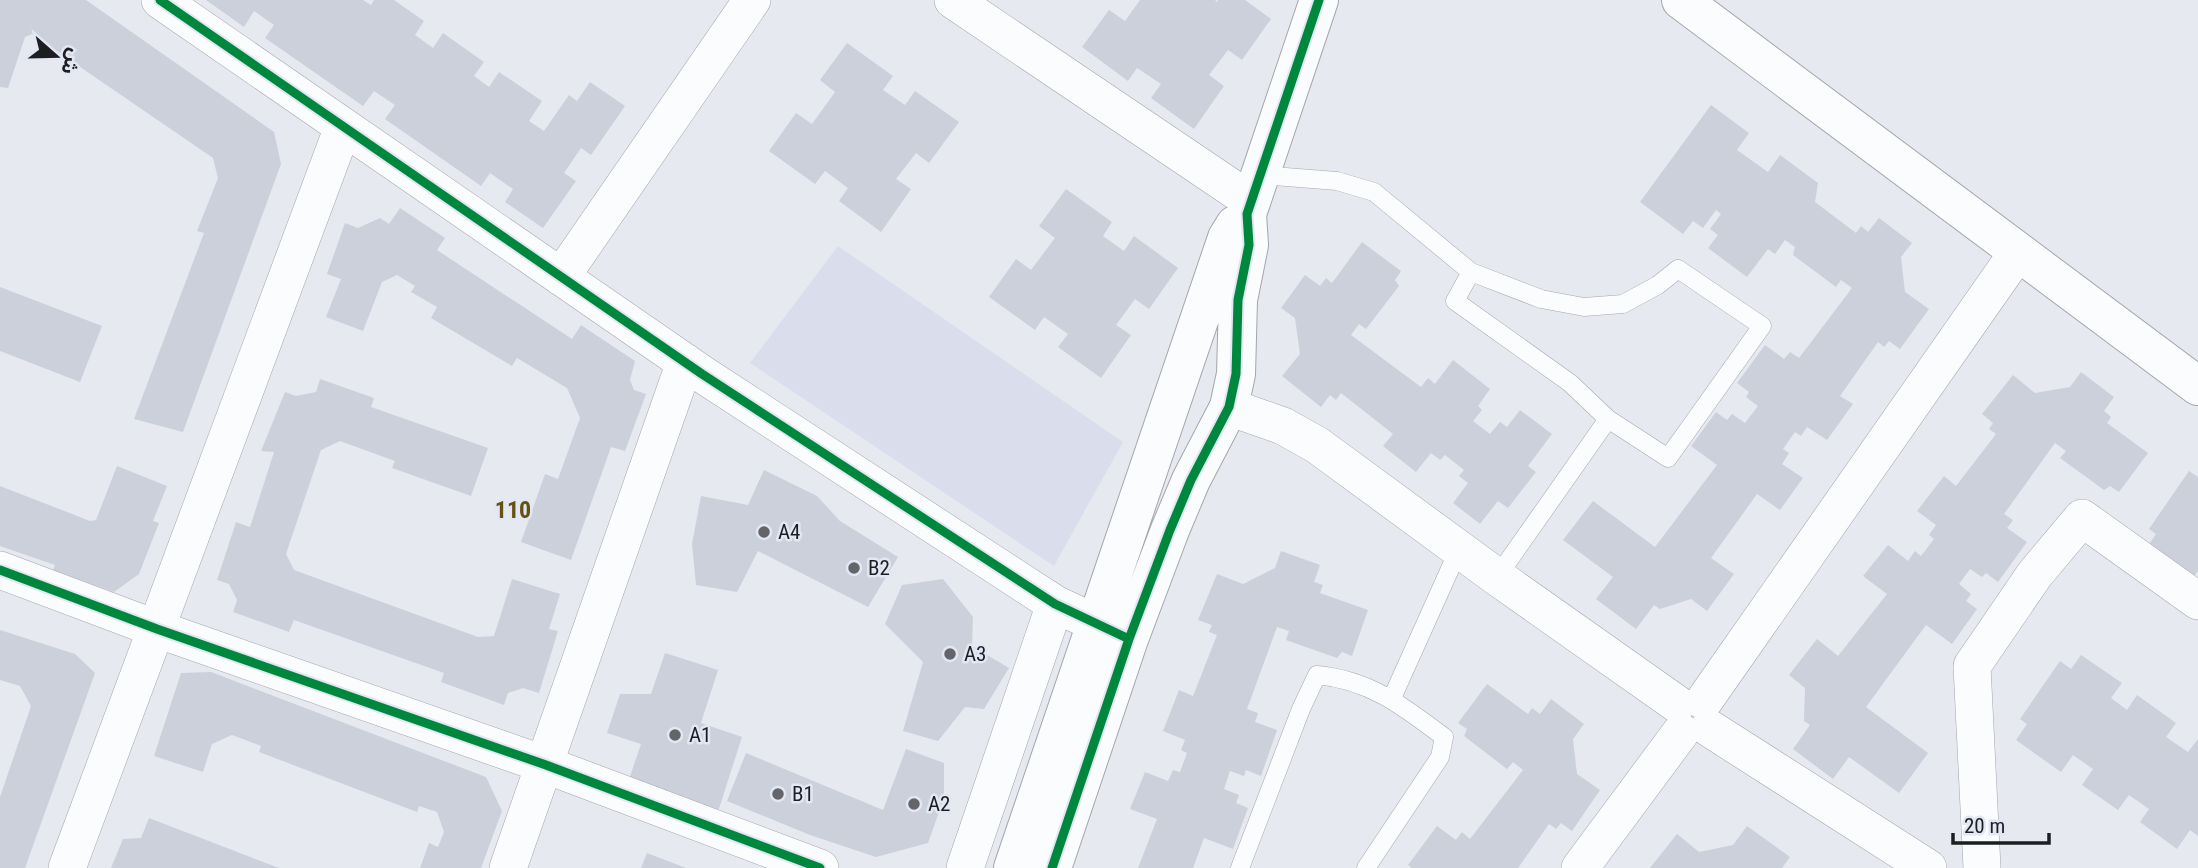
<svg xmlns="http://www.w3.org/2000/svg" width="2198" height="868" viewBox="0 0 2198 868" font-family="'Roboto Condensed','Noto Sans Arabic',sans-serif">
	<rect width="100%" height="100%" fill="#e6e9f0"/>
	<path fill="#dadeec" d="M838,246L1123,442L1054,566L750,363Z"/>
	<path fill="#ccd0da" d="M0,0H86L274,132L281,164L183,432L134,419L204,233L197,231L218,178L213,158L32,34L25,37L8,88L0,87Z
		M206,0H363L371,5L374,0H394L424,21L415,35L433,48L443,33L484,62L474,76L489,87L499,72L542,101L529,121L544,131L569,95L577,101L590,82L625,106L591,155L581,148L564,173L576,181L543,228L505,202L513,189L490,173L481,186L385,119L395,105L374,91L363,106L265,38L274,25L254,11L244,27Z
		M1140,0H1215L1217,2L1218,0H1245L1271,19L1242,60L1228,50L1209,75L1224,86L1194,129L1151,98L1161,84L1137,68L1128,81L1082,47L1109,10L1125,21Z
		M847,43L893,76L883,90L905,105L915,91L959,122L929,163L916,153L896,179L911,189L881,232L839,201L848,188L825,171L815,184L769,151L796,113L812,124L835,92L820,80Z
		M1711,105L1749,133L1737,150L1768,172L1780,155L1818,183L1815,202L1856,233L1861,226L1868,232L1879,218L1912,243L1901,257L1905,292L1929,309L1900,349L1889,341L1884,347L1878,342L1840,396L1853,404L1827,440L1807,427L1801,436L1795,432L1783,449L1789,453L1782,464L1803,478L1780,510L1757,494L1711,558L1734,574L1707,611L1691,599L1660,609L1654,605L1636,629L1596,599L1613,577L1563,540L1593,501L1655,547L1717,465L1691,446L1716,412L1727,420L1732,414L1745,423L1758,406L1746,397L1749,392L1737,383L1765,345L1784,359L1790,352L1799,358L1852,288L1841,280L1836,287L1793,255L1795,247L1785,240L1775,254L1768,249L1747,277L1708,248L1718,235L1710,229L1721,214L1716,210L1703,228L1693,221L1683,234L1640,202Z
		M1066,189L1112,222L1103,236L1124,251L1134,236L1178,268L1149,309L1135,299L1116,325L1131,335L1101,378L1058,347L1068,334L1044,317L1035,330L989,297L1016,259L1031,270L1055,238L1039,226Z
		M400,208L445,238L437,250L572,339L581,325L635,361L630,380L634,390L646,394L625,451L611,447L571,560L521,542L545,474L558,479L580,418L567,388L517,358L512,366L431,318L437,307L411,292L415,286L397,275L382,282L363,331L326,317L341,279L327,274L345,223L358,228L380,218L389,224Z
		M1362,242L1401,271L1395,280L1399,286L1366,329L1359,324L1351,335L1421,387L1428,378L1435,384L1453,360L1490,389L1478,406L1482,410L1473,421L1490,434L1500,422L1507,427L1520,410L1552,434L1528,466L1536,472L1508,508L1498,501L1480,524L1453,503L1468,483L1459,476L1464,470L1445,455L1440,460L1431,453L1416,472L1383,446L1393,434L1341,393L1336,400L1330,395L1321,407L1282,376L1300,354L1295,318L1281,308L1305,275L1320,286L1326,278L1332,283Z
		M0,287L102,326L80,382L0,351Z
		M2081,372L2114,397L2104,411L2111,417L2107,423L2148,453L2119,492L2110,486L2104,490L2060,458L2066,451L2055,443L2004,514L2013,520L2007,528L2027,542L1998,582L1986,573L1982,577L1970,569L1959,584L1971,594L1966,601L1977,609L1952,644L1926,625L1866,707L1928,753L1899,793L1849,757L1833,779L1793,749L1810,725L1804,721L1805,688L1789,675L1817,639L1838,656L1887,594L1863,576L1888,545L1908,561L1915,551L1921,556L1934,539L1929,535L1936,525L1917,511L1944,476L1956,486L1996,434L1989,429L1993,423L1982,414L2013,375L2035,393L2070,387Z
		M320,379L374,398L371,407L488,448L471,496L392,468L395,461L340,441L321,450L286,554L294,570L478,637L494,636L512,579L560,594L549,629L558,631L539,693L523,688L508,693L504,705L441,682L444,673L294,620L289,632L233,612L237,600L229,584L217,580L236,522L250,527L274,452L261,451L285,392L296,396L316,392Z
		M117,466L167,486L153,521L159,523L139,574L114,592L53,570L55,565L0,546V486L90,521L96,520Z
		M764,470L817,496L840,521L898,557L868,607L758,551L737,592L696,585L692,544L701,496L748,505Z
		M2189,471L2198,477V571L2190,582L2145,550L2156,534L2149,529Z
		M1281,551L1320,565L1314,582L1323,585L1320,593L1368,610L1352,656L1342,652L1337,658L1286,640L1289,631L1277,627L1247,709L1258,713L1255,722L1277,730L1261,776L1246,770L1244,776L1230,771L1224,789L1239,795L1236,803L1248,808L1233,849L1204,838L1193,868H1138L1157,819L1130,809L1145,772L1168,781L1173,770L1180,772L1187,753L1181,750L1185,740L1163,731L1179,690L1193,696L1217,635L1209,632L1212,625L1198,620L1217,574L1243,584L1275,568Z
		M943,579L973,617L972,646L1009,668L984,709L965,707L938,741L903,731L923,662L885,624L902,585Z
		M0,630L75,654L95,673L25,868H0V797L31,706L20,686L0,680Z
		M665,653L718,670L701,723L742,737L716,818L626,788L641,744L607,733L620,694H651Z
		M2081,655L2122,683L2111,698L2127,710L2137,695L2176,723L2166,737L2188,752L2198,739V836L2190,830L2177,849L2140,822L2149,809L2129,795L2118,810L2082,785L2093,769L2073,755L2061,772L2016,740L2027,724L2020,719L2060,661L2071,669Z
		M211,672L486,777L502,811L481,868H420L429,843L438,847L444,832L437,812L419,806L417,812L259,752L261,746L232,735L212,744L203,772L154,756L181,673Z
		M1487,684L1528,714L1532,708L1540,714L1551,699L1584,724L1573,739L1577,774L1600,790L1572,831L1561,823L1556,829L1549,824L1518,868H1412L1408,865L1437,826L1456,840L1462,832L1470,839L1523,770L1513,762L1507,769L1464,736L1467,729L1458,723Z
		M906,749L944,763V798L928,843L876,857L810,835L727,801L746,753L883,810Z
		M149,818L279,868H111L123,839L141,838Z
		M1747,826L1790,857L1782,868H1650L1677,834L1699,852L1733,845Z
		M647,853L686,868H641Z"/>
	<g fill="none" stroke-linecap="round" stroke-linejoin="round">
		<defs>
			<path id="service" d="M1260,175L1337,181L1374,192L1471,272L1541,299L1584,307L1623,304L1658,285L1678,269L1762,326L1668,458L1608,419L1497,577
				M1471,272L1455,301L1570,383L1608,419
				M1392,698L1459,549
				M1240,868L1301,709L1317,675C1370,680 1403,706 1444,737L1440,757L1366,868"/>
			<path id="minor" d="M160,0L702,374L1055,604L1125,637
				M953,0L1251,201
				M561,277L752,0
				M1229,407L1283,426L1317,445L1497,577L1677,704
				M0,570L157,629L546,765L820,868
				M1704,701L2018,252
				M1709,728L1928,868
				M67,868L343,127
				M508,868L685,362
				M965,868L1055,604
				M1580,868L1681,732
				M1982,868L1972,666L2035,574L2082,518L2198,601"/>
			<path id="tertiary" d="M1681,0L2198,386
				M1013,868L1227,238L1235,225
				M1052,868L1129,639L1170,530L1191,480L1229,407L1236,374L1238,300L1249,245L1247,214L1319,0"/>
		</defs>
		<use href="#service" stroke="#a5a6ab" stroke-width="19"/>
		<use href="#minor" stroke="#a5a6ab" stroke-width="38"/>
		<use href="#tertiary" stroke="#a5a6ab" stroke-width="40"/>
		<use href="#service" stroke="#fbfcfd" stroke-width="18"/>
		<use href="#minor" stroke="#fbfcfd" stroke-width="37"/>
		<use href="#tertiary" stroke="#fbfcfd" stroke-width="38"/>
		<defs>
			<path id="cycleway" d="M160,0L702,374L1055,604L1129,639
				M0,570L157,629L546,765L820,868
				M1052,868L1129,639L1170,530L1191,480L1229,407L1236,374L1238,300L1249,245L1247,214L1319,0"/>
		</defs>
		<use href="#cycleway" stroke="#e3e7f3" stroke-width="13"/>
		<use href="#cycleway" stroke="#00873e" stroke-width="9"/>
	</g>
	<g fill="#63656a" stroke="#e3e7f3" stroke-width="2.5">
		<circle cx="764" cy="532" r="7"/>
		<circle cx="854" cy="568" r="7"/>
		<circle cx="950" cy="654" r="7"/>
		<circle cx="675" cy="735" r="7"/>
		<circle cx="778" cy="794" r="7"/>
		<circle cx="914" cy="804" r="7"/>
	</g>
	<g text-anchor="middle" stroke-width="5" stroke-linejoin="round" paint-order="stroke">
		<g font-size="21" fill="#1c1e22" stroke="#e3e7f3" text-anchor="start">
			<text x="778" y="539">A4</text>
			<text x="868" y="575">B2</text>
			<text x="964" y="661">A3</text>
			<text x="689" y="742">A1</text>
			<text x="792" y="801">B1</text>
			<text x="928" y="811">A2</text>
		</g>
		<g font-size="24" font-weight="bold" fill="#645215" stroke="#e3e7f3">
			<text x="513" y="518">110</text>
		</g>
	</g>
	<g transform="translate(56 56) rotate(110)" stroke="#e3e7f3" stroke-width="5" paint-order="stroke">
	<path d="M0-5L12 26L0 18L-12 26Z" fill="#1c1e22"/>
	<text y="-10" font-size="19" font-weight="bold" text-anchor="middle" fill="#1c1e22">ش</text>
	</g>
	<path d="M1953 833v10h96v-10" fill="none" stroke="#1c1e22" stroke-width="3.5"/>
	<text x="1964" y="833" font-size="21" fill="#1c1e22" stroke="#e3e7f3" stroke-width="5" paint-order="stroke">20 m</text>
</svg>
